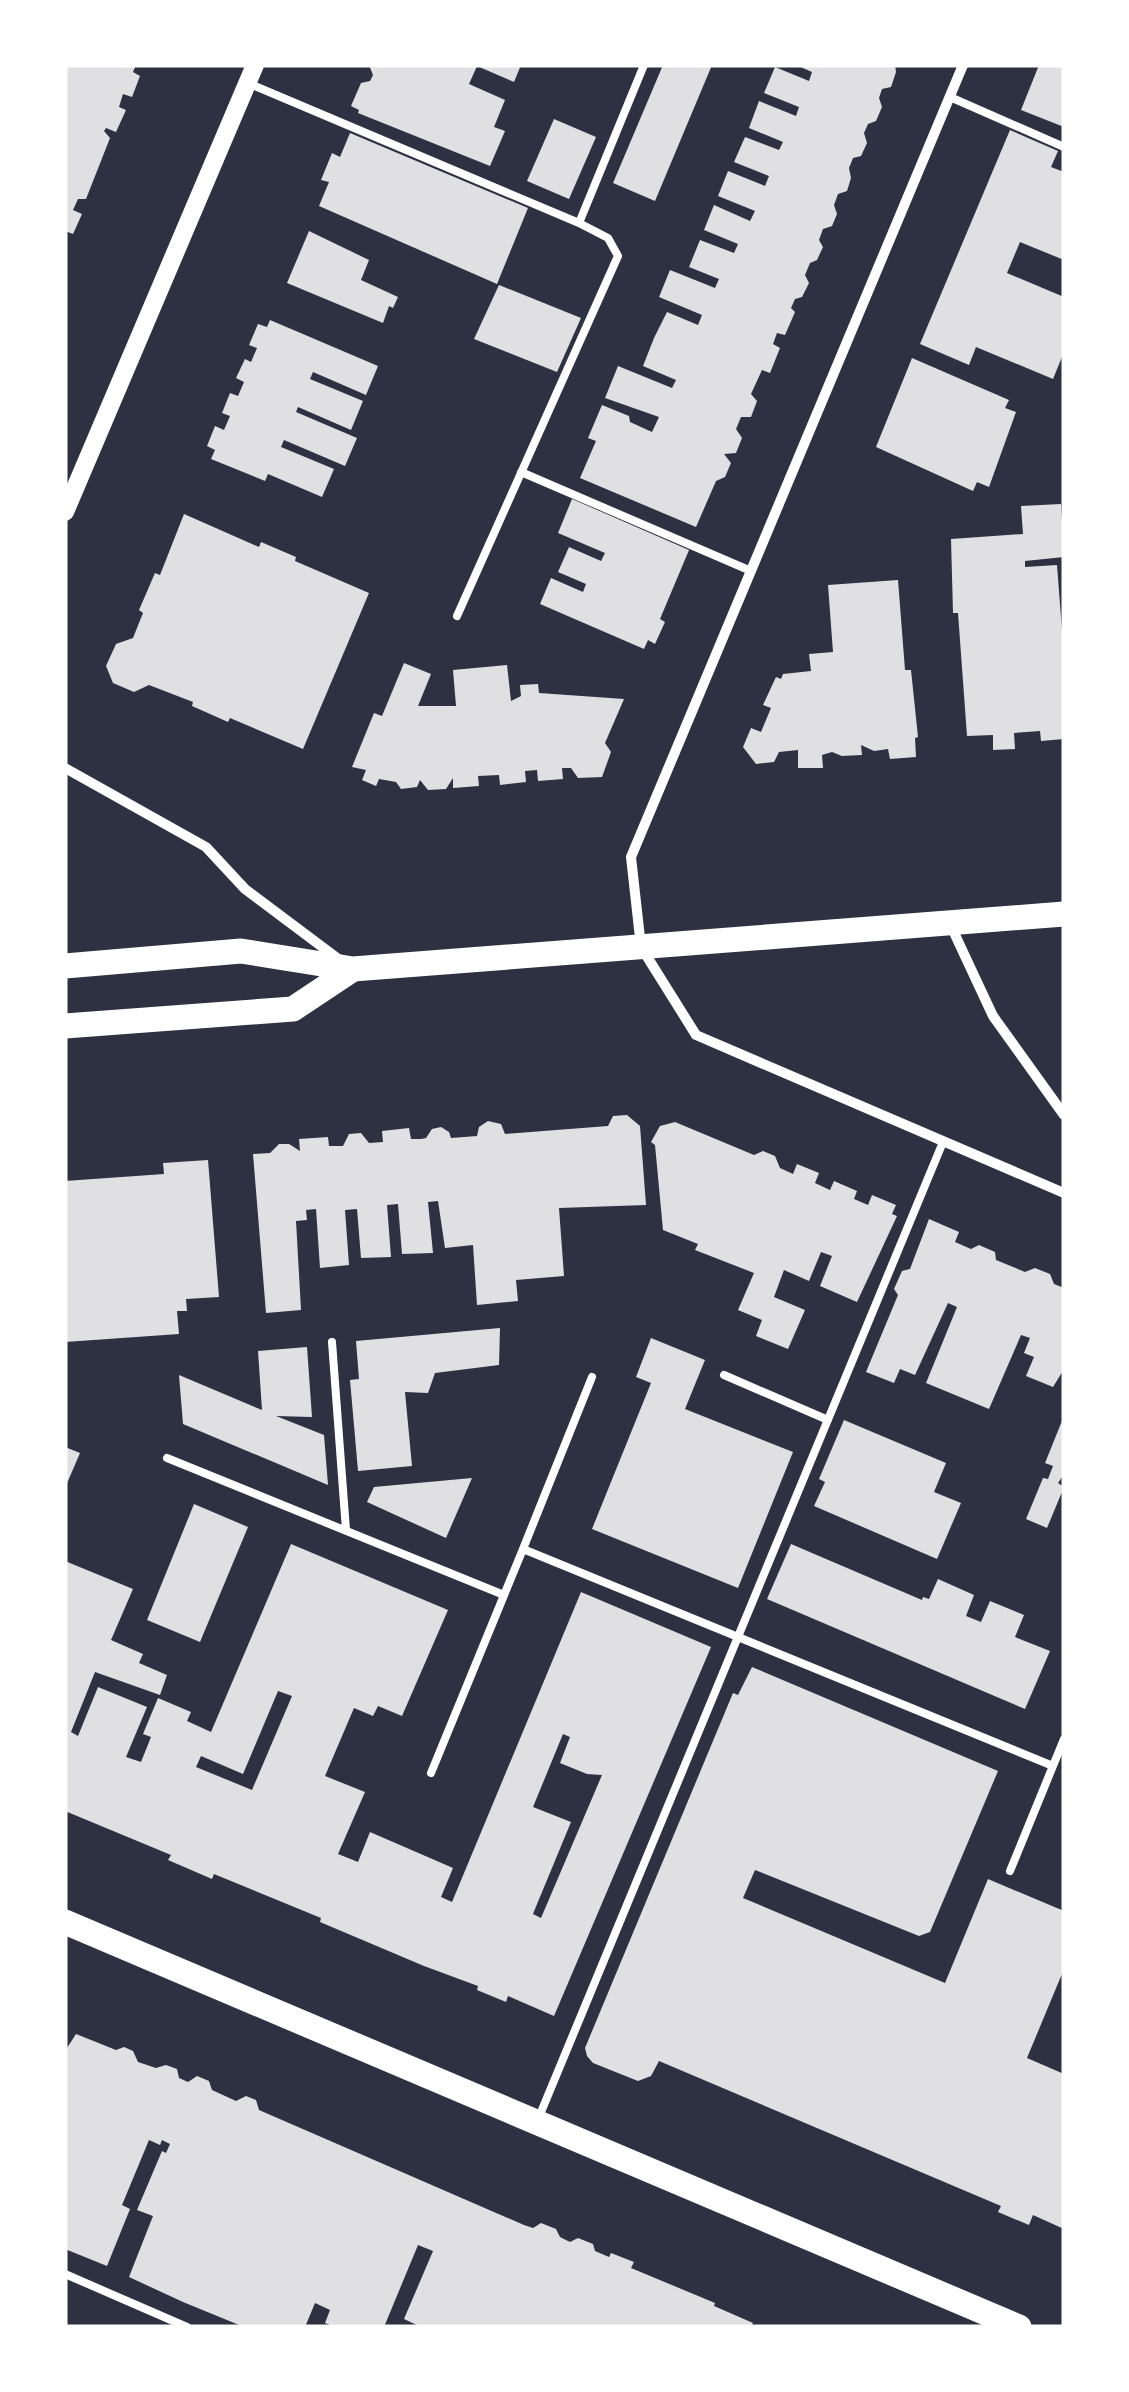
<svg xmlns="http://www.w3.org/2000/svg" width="1129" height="2392" viewBox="0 0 1129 2392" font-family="'Nunito Sans',sans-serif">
	<rect width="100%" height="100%" fill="#2d3142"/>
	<path fill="#e0e0e3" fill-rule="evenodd" d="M65,65H136L133,72L140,76L132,97L123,94L119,107L126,110L116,132L106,128L104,131L110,138L86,199H78L73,210L82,214L73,234L65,231Z
		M369,65H521L514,82L477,66L469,84L505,100L494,127L505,131L490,166L358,113L359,110L351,106L361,83L370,81L373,75Z
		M663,65H712L655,201L613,183Z
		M796,65H895L896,72L891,87L882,89L879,98L882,107L876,121L868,124L864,133L867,143L861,156L853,158L849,168L851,178L847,191L838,194L834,205L837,214L832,226L823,229L819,240L823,247L817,260L810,263L805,275L809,283L802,297L795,299L791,308L795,312L785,335L777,333L773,344L780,348L770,373L762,370L751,394L757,401L751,417H741L736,429L742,438L736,453L724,454L731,463L725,477L716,481L696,527L580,478L596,441L588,438L602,405L629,416L630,422L652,432L659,417L605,398L618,366L672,388L676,380L643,366L654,338L667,312L698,325L702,315L659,297L670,270L715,288L719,279L689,267L700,240L734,253L738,244L704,230L714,205L750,221L755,211L718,196L728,171L765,186L769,176L734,162L745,137L779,150L783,142L749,128L759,101L796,116L799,107L764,93L775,67L809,81L812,72Z
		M1039,65H1064V127L1021,110Z
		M554,119L596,137L569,199L527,181Z
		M1010,130L1058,151L1051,167L1064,172V260L1020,242L1007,273L1064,297V352L1053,379L976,347L969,365L920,344Z
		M350,133L528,208L497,284L319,206L329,182L321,180L332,153L340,157Z
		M309,231L369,260L361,280L398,297L393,308L389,306L383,323L287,283Z
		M499,285L581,318L557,372L474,339Z
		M270,320L378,366L366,395L313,372L310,379L363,401L351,430L298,407L296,412L357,438L345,466L284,440L281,447L334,469L322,497L268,474L265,481L211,459L215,450L207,446L215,426L224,430L230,416L222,413L230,393L238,396L244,382L236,378L245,359L251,362L257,348L249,345L258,324L267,327Z
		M912,358L1009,400L1005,408L1016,412L989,487L977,482L973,491L876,447Z
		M572,499L689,550L660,619L665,622L655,644L648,640L644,649L540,604L551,578L583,592L586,584L558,572L569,547L601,561L605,553L558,533Z
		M1061,504L1064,557L1025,561V567L1057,565L1064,657V739L1041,741L1040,731L1014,733L1015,749L993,750V735L967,736L958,613H953L951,539L1023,534L1021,506Z
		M184,514L259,547L261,542L296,557L295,561L369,593L303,749L230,718L228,722L192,706L193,702L149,685L134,692L113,683L106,666L116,644L133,638L143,613L139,610L155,573L160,575Z
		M898,580L905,670H911L918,737L915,738L916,757L890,759L888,749L874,751L861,745L862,755L842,756L832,752L822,755L823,768H798V750L779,752L774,762L756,764L743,747L751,728L761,732L771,708L763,705L776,677L781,679L783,674L811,671L809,654L833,652L828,585Z
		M404,663L431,674L418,706H456L453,670L507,665L511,701L521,696L520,685L538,684L539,693L624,699L605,743L611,752L602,777L578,778L571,768H562L563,779L538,781L537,770L525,771L526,782L500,785L499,775L478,776L479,786L453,788V778L446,789L428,790L420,780L417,787L401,789L396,782L379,779L376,786L362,780L366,770L352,767L374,713L382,716Z
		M627,1115L640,1126L646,1205L559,1208L564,1276L516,1280L518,1301L477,1305L473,1245L445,1248L438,1201L428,1202L433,1253L402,1254L398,1204L387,1205L391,1257L361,1258L357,1209L345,1210L349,1265L320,1268L316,1209L306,1210L307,1220L296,1221L301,1310L266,1313L253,1154L270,1153L279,1144H289L300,1151L299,1139L328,1137L329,1146H343L349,1134L361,1133L369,1143L383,1142L382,1131L409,1128L411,1139H421L426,1138L432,1129L441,1127L449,1132L451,1138L477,1136L479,1127L488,1121L501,1124L505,1134L608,1126L613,1116Z
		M675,1122L754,1155L763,1151L775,1156L780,1168L793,1174L797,1164L819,1173L815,1183L830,1190L834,1181L857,1191L854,1199L868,1205L872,1195L896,1205L892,1214L897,1216L857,1302L820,1286L832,1256L821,1252L809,1281L784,1270L774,1297L805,1310L788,1349L756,1336L762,1320L738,1310L754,1273L695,1250L698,1244L663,1230L655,1145L651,1142L660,1126Z
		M208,1160L219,1297L186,1299L187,1311H177L179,1334L65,1342V1181L164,1174L163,1163Z
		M929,1219L959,1232L955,1242L971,1249L979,1245L995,1252L996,1260L1025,1272L1035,1268L1050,1274L1054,1284L1064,1288V1369L1053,1387L1026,1376L1034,1357L1024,1353L1030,1338L1021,1335L989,1409L926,1383L957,1307L948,1303L915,1375L900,1369L894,1383L866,1372L898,1295L894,1289L902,1271L910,1269Z
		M500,1328L499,1365L435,1373L428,1393L405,1392L412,1466L358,1471L350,1380L359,1379L356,1341Z
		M651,1338L705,1360L685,1409L793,1452L738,1588L592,1529L651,1383L636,1377Z
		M307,1347L312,1417L276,1416L324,1435L328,1485L183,1424L179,1375L262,1410L258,1351Z
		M1064,1416V1474L1058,1483L1064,1487L1047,1528L1026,1519L1043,1478L1048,1479L1053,1466L1045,1463Z
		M844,1420L946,1463L934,1492L961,1503L937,1559L814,1506L825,1482L819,1479Z
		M65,1447L80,1453L65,1488Z
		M472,1478L446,1538L367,1502L374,1487Z
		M194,1504L248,1527L200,1642L147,1620Z
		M291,1544L448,1610L402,1716L378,1706L373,1716L354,1708L325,1776L365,1792L338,1854L358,1862L370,1832L453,1868L441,1897L452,1902L581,1592L711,1647L554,2016L508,1996L506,2002L477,1990L478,1986L424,1966L320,1922L321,1918L214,1874L212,1879L168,1860L171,1855L65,1811V1561L133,1589L111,1640L143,1654L139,1663L167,1675L160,1695L95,1672L71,1732L78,1736L98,1687L147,1707L126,1757L141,1762L151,1737L143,1734L158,1698L191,1712L187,1721L211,1732ZM278,1691L292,1696L252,1790L196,1767L201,1756L243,1774ZM563,1734L570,1737L560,1763L587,1774L602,1775L541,1918L533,1914L535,1909L571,1822L533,1807Z
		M791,1544L922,1600L923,1597L929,1599L938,1579L974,1595L966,1616L981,1622L990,1601L1024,1615L1015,1637L1050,1651L1025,1709L767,1599Z
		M752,1667L998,1771L930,1932L919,1936L755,1870L743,1898L945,1983L988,1879L1064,1911V1969L1027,2058L1064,2074V2229L1033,2215L1029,2225L998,2212L1001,2206L659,2061L651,2076L638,2081L593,2063L587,2056L585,2048L733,1693L738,1695Z
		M76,2034L116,2050L124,2047L133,2051L138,2062L156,2068L166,2065L177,2069L179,2078L188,2082L197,2076L209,2081L212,2090L236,2101L246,2096L256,2100L259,2110L524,2225L533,2228L541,2223L556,2229L560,2237L570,2242L578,2238L593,2244L595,2251L609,2257L611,2253L634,2262L631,2268L715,2303L714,2306L753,2323L751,2327H421L404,2319L433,2251L418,2245L384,2327H335L325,2323L330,2310L315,2303L305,2327H244L183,2302L129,2277L153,2216L137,2210L162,2151L166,2153L170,2144L162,2140L160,2145L149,2140L122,2205L130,2209L107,2266L65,2249V2051Z"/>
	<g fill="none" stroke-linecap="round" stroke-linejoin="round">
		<path stroke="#fff" stroke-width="8" d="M248,83L579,223L644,65
			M950,97L1064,147
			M521,472L751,571
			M457,616L618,256L608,238L579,223
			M332,1342L346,1530
			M724,1375L828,1420
			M167,1458L504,1595
			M523,1549L592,1377
			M431,1773L523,1549L1053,1766
			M1010,1871L1064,1739
			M539,2117L943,1142
			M65,2274L187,2327"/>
		<path stroke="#fff" stroke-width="10" d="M963,65L631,857L641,947L696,1035L1064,1193
			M65,768L206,847L245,889L341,961
			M950,924L993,1016L1064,1115"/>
		<path stroke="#fff" stroke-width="18" d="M65,512L255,65"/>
		<path stroke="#fff" stroke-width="25" d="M65,966L241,951L353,969L1064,914
			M65,1026L293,1009L353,969
			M65,1922L1019,2327"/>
	</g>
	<rect width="1129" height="2392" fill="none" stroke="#ffffff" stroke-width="135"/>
</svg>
